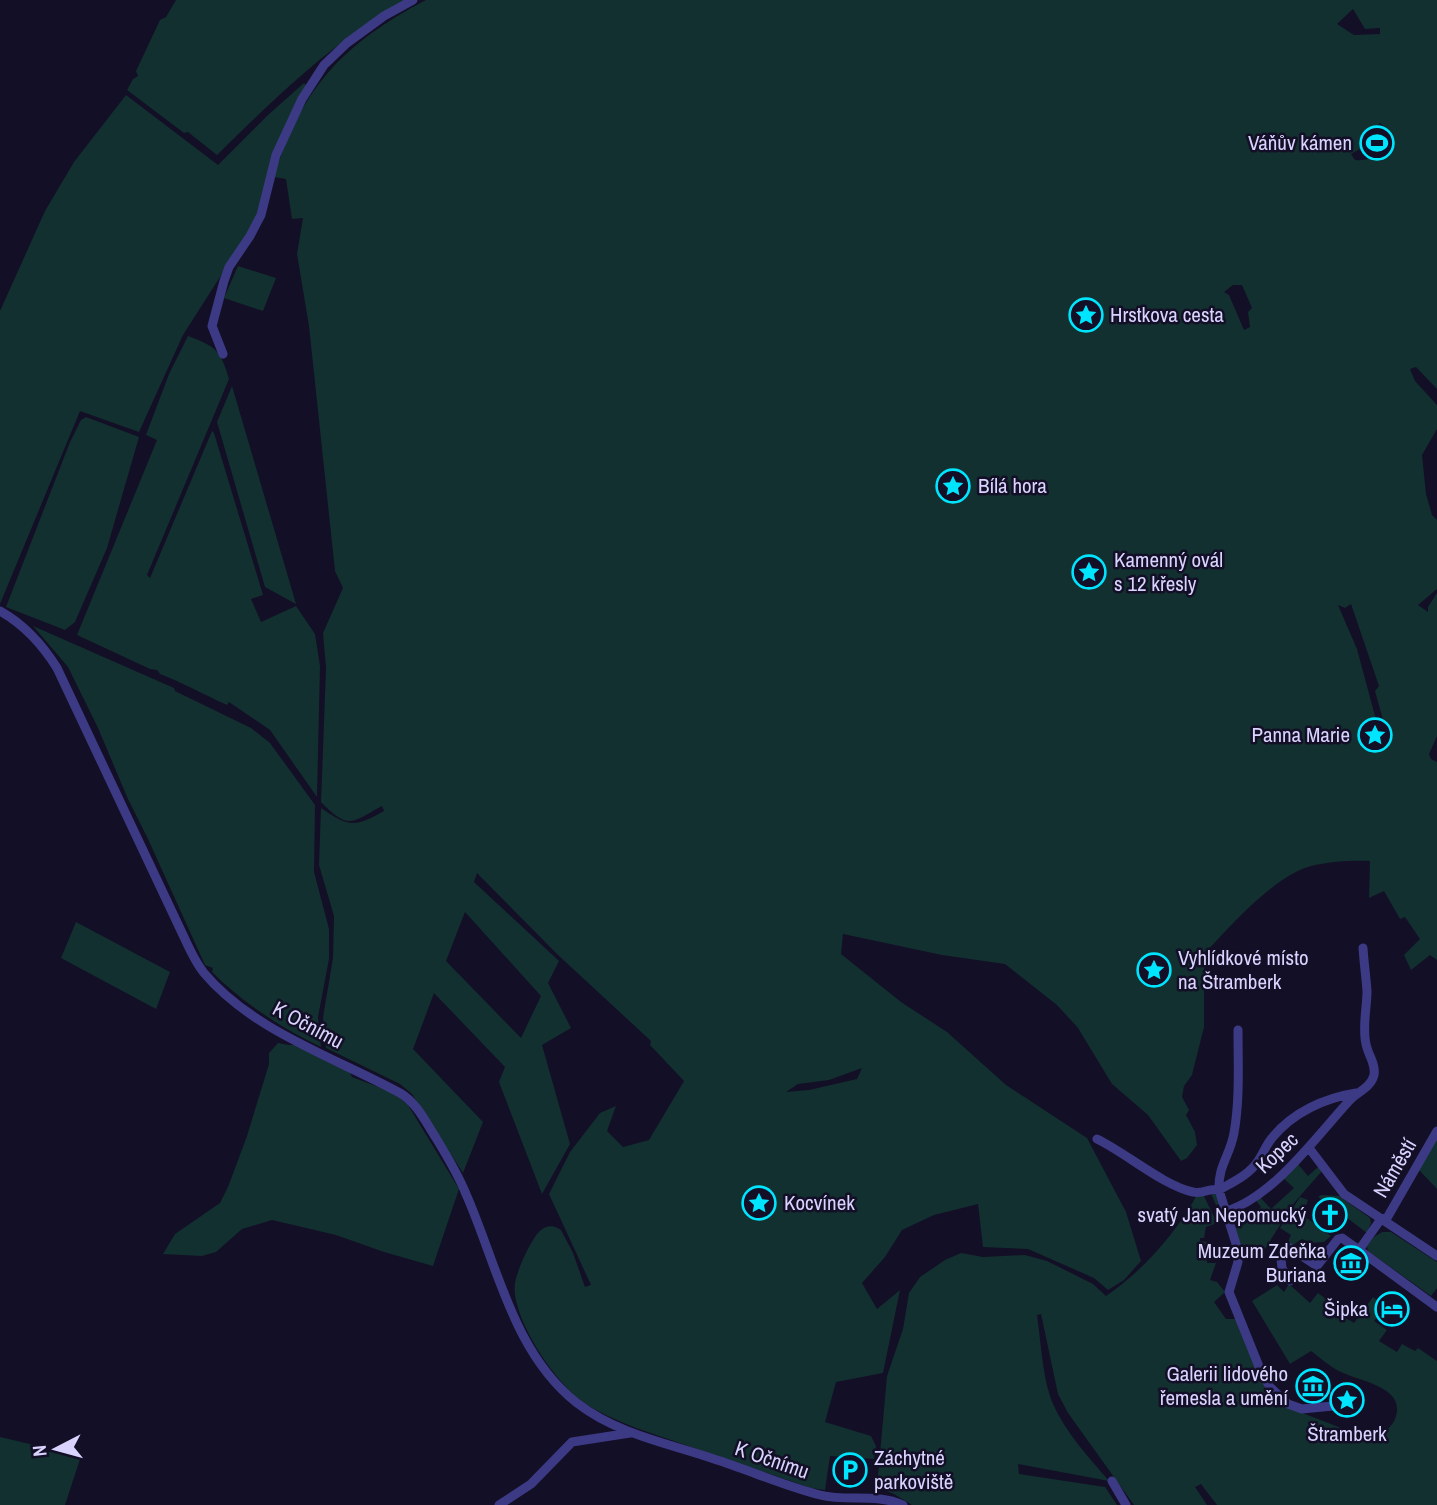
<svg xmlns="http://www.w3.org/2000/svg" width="1437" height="1505" viewBox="0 0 1437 1505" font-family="'Archivo Narrow',sans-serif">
	<rect width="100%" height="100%" fill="#130f26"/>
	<path fill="#12302f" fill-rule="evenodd" d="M176,0H407C335,39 275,98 217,155L188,132L184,133L127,90L133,79L138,76L136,71L160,20L166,17Z
		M426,0H1437V389L1416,367L1410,369L1415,381L1437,405V429L1422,455L1426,494L1432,515L1437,520V589L1418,605L1428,612V607L1437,593V736L1429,754L1431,759L1437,762V960L1430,955L1411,970L1404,955L1420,939L1405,917L1400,919L1384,891L1369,898L1370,861C1353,860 1332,861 1315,865C1276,873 1231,926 1204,954V1027L1192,1075L1184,1086L1182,1097L1189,1110L1186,1115L1195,1132L1197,1145L1187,1158L1181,1161L1148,1115L1112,1084L1078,1028L1057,1005L1005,964L942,955L843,934L841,954L901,1002L947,1032L1006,1085L1087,1138L1126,1212L1141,1261L1124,1280L1108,1290L1094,1278L1028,1249L983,1247L978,1204L934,1215L902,1230L885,1257L862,1283L877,1309L900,1290L883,1373L836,1382L825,1422L871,1436L876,1446L874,1459L830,1456L825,1490L811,1488L636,1428C617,1420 596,1412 579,1399C555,1380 524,1334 517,1304C515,1298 514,1290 515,1283C517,1270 532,1237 541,1230C548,1224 555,1226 561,1230L573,1253L585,1287L591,1285L549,1194L570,1152L600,1113L616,1106L607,1131L623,1147L649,1140L684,1081L650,1045L651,1041L558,955L477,873L474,882L559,961L548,983L571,1028L542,1045L570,1144L542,1194L499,1082L505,1067L434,993L413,1049L483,1122L463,1173L412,1094L400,1084L326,1048L323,1017L333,958L334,916L319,865L321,808C349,827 354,828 384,811L382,806C352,822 349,831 321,802L326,668L323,633L343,588L335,571L309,326L297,254L303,218L292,219L286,179L274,177C301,88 344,43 426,0ZM1353,9L1365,29L1380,28V34L1354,35L1337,24ZM1380,123L1388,130C1386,149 1375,162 1355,160L1351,154L1367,145L1371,133ZM1233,285H1242L1252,308L1248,312L1250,327L1244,330L1229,295L1224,292ZM1351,604L1379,686L1375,691L1385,727H1378L1357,649L1338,605L1345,608ZM465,912L541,996L521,1038L446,961ZM862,1068L857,1079L809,1090L786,1092L798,1084L829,1080Z
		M304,83L307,86L293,110L257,219L183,335L139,432L80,411L0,604V311L45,211L74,162L126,95L218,165L268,115Z
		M238,266L276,278L263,311L224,298Z
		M188,336C217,347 220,350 229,379L147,575L150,578L212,431L214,433L263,595L251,599L261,622L296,606L315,634L320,666L317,797L270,730L229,702L227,705C205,695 181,682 160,674L157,670L150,669L77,635L157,440L146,435L169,374Z
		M232,386L294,597L296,604L265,587L217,422Z
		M86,417L139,437L107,548L75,622L65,630L6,607L70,442L81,420Z
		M33,626L174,688L175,691L251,728L270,743L315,805L314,872L329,929V959L318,1017L321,1047C281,1028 243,1003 212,972L213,968L205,965L148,839L128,799L98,728L68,667Z
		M76,922L170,972L156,1009L61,958Z
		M278,1043L289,1045H299L349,1071L352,1077L394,1093L408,1105L459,1189L433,1266L384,1252L336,1235L272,1220L242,1229L216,1252L202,1256L163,1254L175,1234L220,1203L228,1187L247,1136L269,1064V1053Z
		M1437,1137V1189L1419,1170Z
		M1297,1163L1308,1176L1318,1167L1322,1171L1294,1203L1261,1255L1257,1252L1254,1255L1247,1244L1239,1249L1233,1227L1246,1224L1245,1221L1259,1212L1258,1210L1261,1207L1255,1199L1259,1196L1271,1209L1294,1188L1282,1177Z
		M1209,1189H1217L1229,1219L1206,1227L1204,1238H1200V1241L1208,1242L1207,1263H1216L1210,1280L1217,1282L1225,1292L1214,1302L1226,1319H1238L1261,1378L1287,1407L1367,1438C1379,1435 1393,1429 1396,1416C1405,1385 1355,1381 1337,1370C1328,1365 1319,1357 1311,1351L1290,1364L1252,1301L1277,1285L1284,1292L1289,1284L1310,1303L1318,1293L1330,1302L1323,1313L1341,1315L1354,1323L1373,1297L1385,1307L1374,1321L1387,1330L1379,1341L1397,1352L1402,1344L1415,1351L1418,1348L1437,1361V1505H1217L1201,1484L1195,1487L1207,1505H1134L1068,1413L1058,1394L1041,1314L1037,1315C1041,1342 1042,1371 1050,1396C1061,1428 1088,1456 1109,1481L1018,1464L1019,1474L1105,1487L1117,1505H912L894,1494L877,1487L887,1376L903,1329L909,1293L920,1277L945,1260L961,1253L983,1257L1025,1255L1047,1261L1093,1284L1106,1296C1143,1271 1177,1232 1198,1193L1202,1192L1217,1223L1226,1220L1220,1204L1216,1205Z
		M1321,1195L1339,1196L1370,1218L1371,1223L1367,1233L1338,1211L1340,1207L1337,1205L1335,1208L1318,1197Z
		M1300,1197L1308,1200L1304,1211V1216L1331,1236L1324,1242L1309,1243V1247H1312L1313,1254H1311L1312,1249L1307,1247L1309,1242L1302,1239L1290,1247L1287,1244L1291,1235L1280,1228Z
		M1382,1232H1391L1437,1262V1288L1431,1296L1368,1251L1367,1246L1374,1237Z
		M0,1437L81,1456L65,1505H0Z"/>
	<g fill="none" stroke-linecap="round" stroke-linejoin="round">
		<path stroke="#3d3a85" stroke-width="9" d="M223,354L212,326L224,281L229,267L250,236L261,215L276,155L302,99L324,65L347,43L384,16L413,0
			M0,611C25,625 42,644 57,668L183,935C189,948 195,962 204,973C253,1031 334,1057 400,1093C417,1103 425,1121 436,1138C447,1156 458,1174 466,1194C497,1264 513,1353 577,1403C617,1434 667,1443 714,1459C749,1470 784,1486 820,1495C848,1502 876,1493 903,1505
			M1238,1030C1238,1064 1240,1099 1234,1133C1230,1156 1218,1165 1219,1190C1233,1182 1249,1175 1258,1161C1263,1154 1266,1145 1272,1138C1293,1112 1325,1098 1356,1093
			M1437,1131L1387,1218L1381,1219L1359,1250L1437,1307
			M1097,1139C1126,1153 1164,1186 1193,1192C1203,1195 1209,1187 1219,1190L1237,1247L1238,1262L1229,1292L1262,1374L1270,1387L1288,1404L1302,1409L1333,1406
			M1309,1148L1344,1194L1437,1256
			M1227,1211C1274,1196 1316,1137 1349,1101C1357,1092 1371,1088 1374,1075C1376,1064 1368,1055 1366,1044C1362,1027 1367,1008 1367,991C1366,977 1364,963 1363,948
			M1290,1281L1282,1268L1281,1259L1290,1248L1317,1266L1338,1239L1342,1238L1359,1250
			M1112,1481L1126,1505
			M499,1505L531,1484L572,1442L630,1433"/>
	</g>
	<defs>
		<symbol id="stadium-ring" viewBox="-11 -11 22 22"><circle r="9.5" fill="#130f26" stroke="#00e5ff" stroke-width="1.5"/><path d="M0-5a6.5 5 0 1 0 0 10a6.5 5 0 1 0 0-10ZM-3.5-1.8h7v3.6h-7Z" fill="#00e5ff"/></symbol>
		<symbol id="sight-ring" viewBox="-11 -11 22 22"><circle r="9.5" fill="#130f26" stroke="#00e5ff" stroke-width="1.5"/><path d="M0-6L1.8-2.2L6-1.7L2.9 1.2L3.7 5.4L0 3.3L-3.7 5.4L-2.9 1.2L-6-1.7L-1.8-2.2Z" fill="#00e5ff"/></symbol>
		<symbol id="church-ring" viewBox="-11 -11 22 22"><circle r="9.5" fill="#130f26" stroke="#00e5ff" stroke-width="1.5"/><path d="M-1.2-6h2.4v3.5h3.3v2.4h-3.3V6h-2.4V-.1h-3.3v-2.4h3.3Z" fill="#00e5ff"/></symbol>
		<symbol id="museum-ring" viewBox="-11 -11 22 22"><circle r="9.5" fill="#130f26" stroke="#00e5ff" stroke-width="1.5"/><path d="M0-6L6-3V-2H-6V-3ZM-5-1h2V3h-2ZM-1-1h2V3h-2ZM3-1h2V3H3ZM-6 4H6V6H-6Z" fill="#00e5ff"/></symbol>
		<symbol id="hotel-ring" viewBox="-11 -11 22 22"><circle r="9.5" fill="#130f26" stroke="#00e5ff" stroke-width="1.5"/><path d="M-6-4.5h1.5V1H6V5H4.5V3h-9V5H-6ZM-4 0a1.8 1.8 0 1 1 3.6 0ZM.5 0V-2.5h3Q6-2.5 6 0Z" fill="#00e5ff"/></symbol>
		<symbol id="parking-ring" viewBox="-11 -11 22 22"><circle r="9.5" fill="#130f26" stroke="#00e5ff" stroke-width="1.5"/><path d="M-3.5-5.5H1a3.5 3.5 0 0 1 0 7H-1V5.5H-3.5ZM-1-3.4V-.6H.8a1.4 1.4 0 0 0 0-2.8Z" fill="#00e5ff"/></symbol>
	</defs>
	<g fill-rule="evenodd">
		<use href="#stadium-ring" x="1358" y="124" width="38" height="38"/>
		<use href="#sight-ring" x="1067" y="296" width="38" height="38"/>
		<use href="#sight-ring" x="934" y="467" width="38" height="38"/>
		<use href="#sight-ring" x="1070" y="553" width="38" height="38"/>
		<use href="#sight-ring" x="1356" y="716" width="38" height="38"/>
		<use href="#sight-ring" x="1135" y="951" width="38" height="38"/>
		<use href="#sight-ring" x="740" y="1184" width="38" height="38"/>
		<use href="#church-ring" x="1311" y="1196" width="38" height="38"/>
		<use href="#museum-ring" x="1332" y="1244" width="38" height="38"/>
		<use href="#hotel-ring" x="1373" y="1290" width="38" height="38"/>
		<use href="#museum-ring" x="1294" y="1367" width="38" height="38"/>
		<use href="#sight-ring" x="1328" y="1381" width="38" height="38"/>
		<use href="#parking-ring" x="831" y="1451" width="38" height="38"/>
	</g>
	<g text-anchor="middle" stroke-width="5" stroke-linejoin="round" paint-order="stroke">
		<g font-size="21" fill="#d9d4ff" stroke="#130f26" text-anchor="end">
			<text x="1352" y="150">Váňův kámen</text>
			<text x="1110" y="322" text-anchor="start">Hrstkova cesta</text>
			<text x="978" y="493" text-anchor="start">Bílá hora</text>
			<text x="1114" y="567" text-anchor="start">Kamenný ovál<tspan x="1114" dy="24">s 12 křesly</tspan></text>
			<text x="1350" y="742">Panna Marie</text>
			<text x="1178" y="965" text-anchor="start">Vyhlídkové místo<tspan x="1178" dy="24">na Štramberk</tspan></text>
			<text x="784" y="1210" text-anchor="start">Kocvínek</text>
			<text x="1306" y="1222">svatý Jan Nepomucký</text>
			<text x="1326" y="1258">Muzeum Zdeňka<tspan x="1326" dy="24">Buriana</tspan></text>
			<text x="1368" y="1316">Šipka</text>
			<text x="1288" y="1381">Galerii lidového<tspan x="1288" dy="24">řemesla a umění</tspan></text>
			<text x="1347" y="1441" text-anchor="middle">Štramberk</text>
			<text x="874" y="1465" text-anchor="start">Záchytné<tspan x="874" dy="24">parkoviště</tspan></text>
		</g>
		<g font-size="21" fill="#d9d4ff" stroke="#130f26">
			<text transform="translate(308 1025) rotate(28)" y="7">K Očnímu</text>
			<text transform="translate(1277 1153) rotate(-43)" y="7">Kopec</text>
			<text transform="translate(1395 1168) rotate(-60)" y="7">Náměstí</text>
			<text transform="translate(772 1460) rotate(19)" y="7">K Očnímu</text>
		</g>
	</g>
	<g transform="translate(56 1449) rotate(264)" stroke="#130f26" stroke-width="5" paint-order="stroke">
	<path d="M0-5L12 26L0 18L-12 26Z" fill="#d9d4ff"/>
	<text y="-10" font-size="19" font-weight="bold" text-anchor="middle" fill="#d9d4ff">N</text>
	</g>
</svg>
